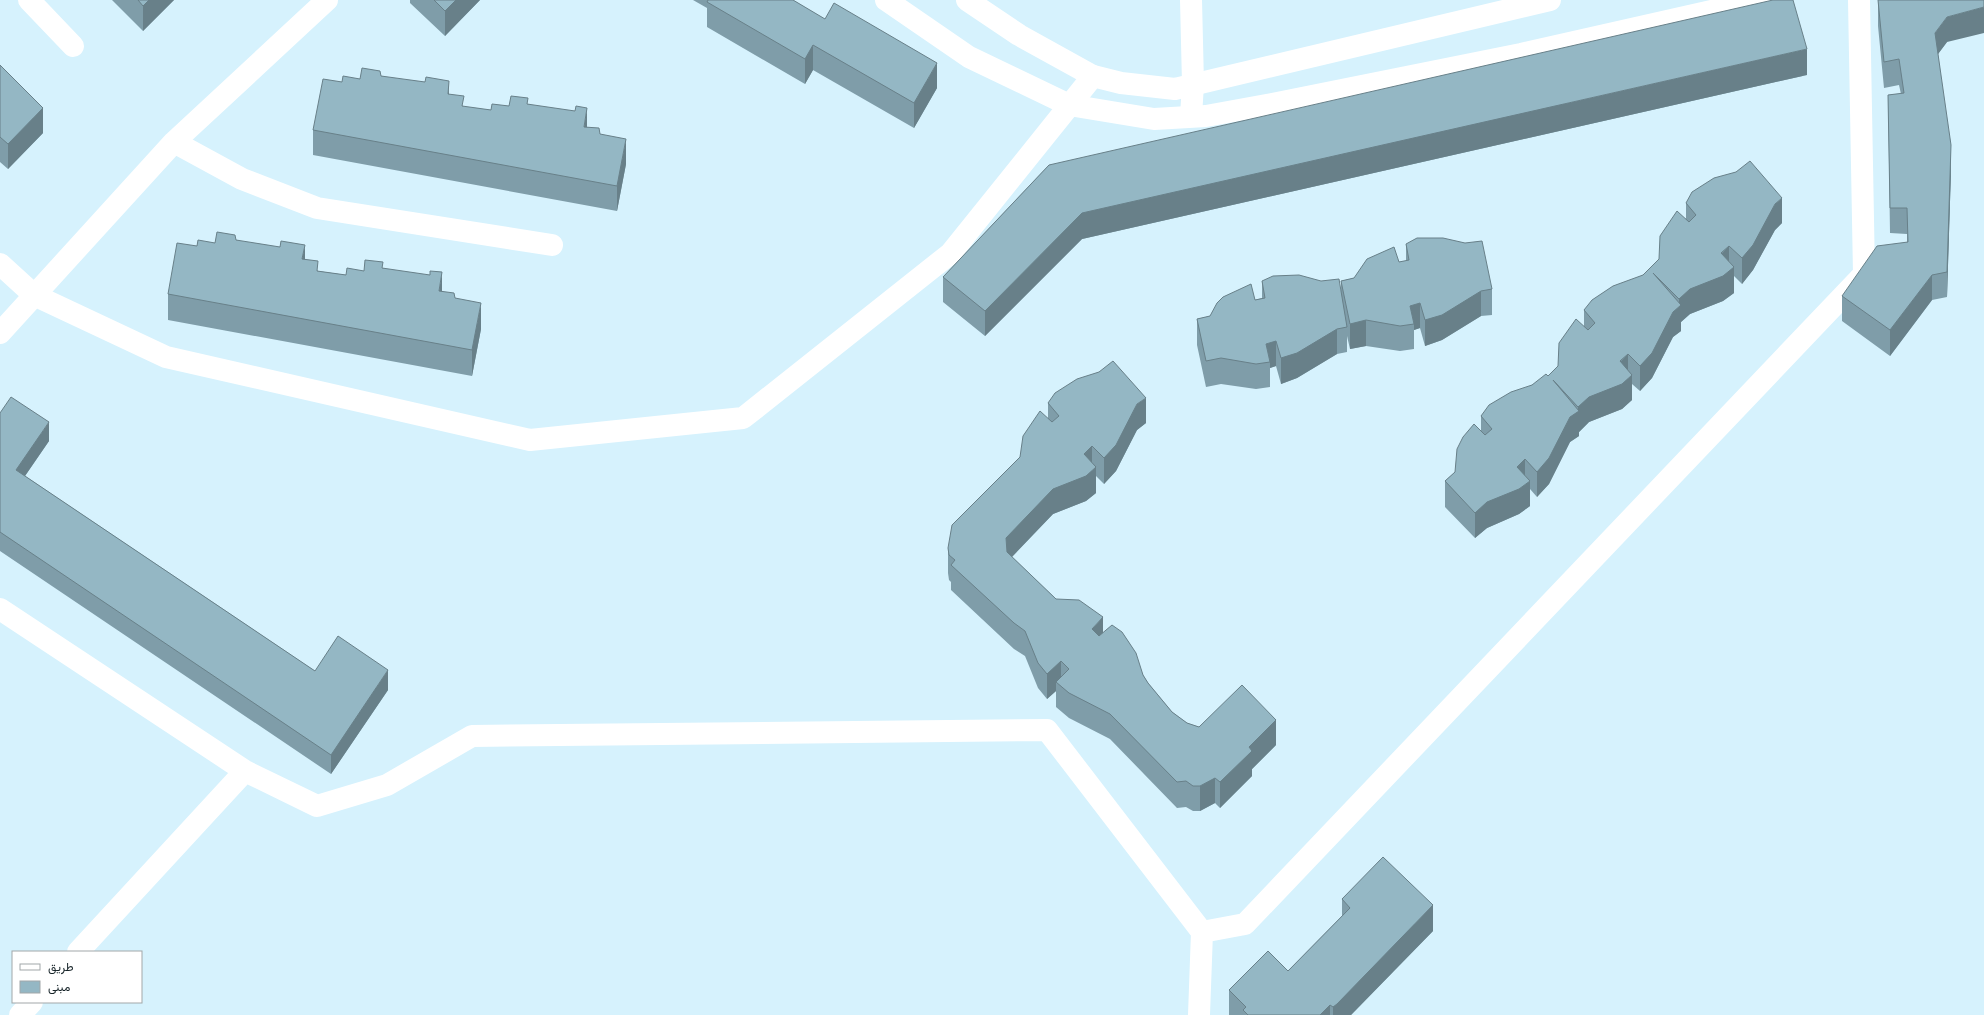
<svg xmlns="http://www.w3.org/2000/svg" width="1984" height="1015" viewBox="0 0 1984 1015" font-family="'Times New Roman',Vazirmatn,serif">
	<rect width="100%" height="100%" fill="#d6f2fd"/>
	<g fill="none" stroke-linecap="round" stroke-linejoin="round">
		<path stroke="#fff" stroke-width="22" d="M29,0L73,46
			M1191,116L1193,84L1191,0
			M174,142L242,179L317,208L552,245
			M0,264L34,295L166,357L530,440L743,418L951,253L1093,76
			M0,333L174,142L327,0
			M0,609L245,771L317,806L387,785L472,736L1047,730L1202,932L1245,924L1864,274L1859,0
			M78,952L245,771
			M20,1015L32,1002
			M1199,1015L1202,932"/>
		<path stroke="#fff" stroke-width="22" d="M886,0L969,57L1069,105L1154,119L1206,116L1272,104L1521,54L1760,0
			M967,0L1019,35L1093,76L1121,83L1175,89L1550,0"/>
	</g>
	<path fill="#7f9da9" d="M112,0H174L143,31Z
		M410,0H480L445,36L410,3Z
		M693,0H793L937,88L914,128L813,70L805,84L707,27V8Z
		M1878,0L1947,42L1938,54L1951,170L1947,297L1932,300L1890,356L1842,321V296L1907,242V234L1890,233L1888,95L1901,94L1899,85L1884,88L1878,26Z
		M0,65L43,133L8,169L0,162Z
		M1807,75L1082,239L985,336L943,302V277L1049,165Z
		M381,76L449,94L464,107L491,110L509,106L528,104L587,127L600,134L626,164L617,211L313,155V130L342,82Z
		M1686,203L1782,223L1775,230L1753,270L1742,284L1734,276V293L1723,301L1690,314L1681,322V331L1673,337L1652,378L1640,391L1632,384V400L1622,409L1589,422L1579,432V436L1570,442L1549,484L1537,497L1530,489V506L1519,514L1487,528L1475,538L1445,507V481L1455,472L1481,432V416L1532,385L1548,376L1558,366L1584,326V310L1643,275L1659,259L1686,218Z
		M236,240L305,259L318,271L346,275L364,271L383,268L442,291L455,298L481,329L472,376L168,320V294L197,246Z
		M1406,244L1492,289V315L1481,316L1442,340L1425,346L1420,328L1414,330V349L1400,351L1366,346L1350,349L1347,336V352L1337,354L1297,378L1281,384L1276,366L1270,368V387L1256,389L1221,384L1206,387L1197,345V319L1210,316L1255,300L1262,298V281L1341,291V281L1354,278L1399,262L1406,261Z
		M1048,403L1146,423L1137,430L1116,471L1104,484L1096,476V493L1086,501L1053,514L1012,557L1056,599L1103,633L1143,675L1148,683L1172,712L1187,723L1199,727L1276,745L1252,769V776L1220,808L1215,803L1200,811H1193L1186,807L1177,808L1110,739L1069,718L1056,707V691L1047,699L1038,688L1025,656L1014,649L951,590V582L949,580L948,573V548L1020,457L1048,418Z
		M0,413L49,441L25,476L315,671L388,690L331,774L0,551Z
		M1342,899L1433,931L1351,1015H1229V990L1288,971L1342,916Z"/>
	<path fill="#688089" d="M149,0H174L143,31V6Z
		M456,0H480L445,36V11Z
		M1984,7V33L1947,42L1935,58V33L1947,17Z
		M813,45V70L805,84V59Z
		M1807,49V75L1082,239L985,336V311L1082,213Z
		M937,63V88L914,128V103Z
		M449,81V106L448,94Z
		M43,108V133L8,169V144Z
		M587,108V133L584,127Z
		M626,139V164L617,211V186Z
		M1951,145V170L1947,297V272Z
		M1782,198V223L1775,230L1753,270L1742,284V258L1775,204Z
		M305,245V270L302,259Z
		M1729,246V271L1734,267V293L1723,301L1690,314L1681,322V331L1673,337L1652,378L1640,391V366L1673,312L1679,307V299Z
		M442,272V297L439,291Z
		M1932,275V300L1890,356V330Z
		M1481,291V316L1442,340L1425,346V320Z
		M481,303V329L472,376V350Z
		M1420,303V328L1414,330V324L1410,306Z
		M1366,320V346L1350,349V324Z
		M1337,329V354L1297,378L1281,384V358Z
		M1276,341V366L1270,368V362L1266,344Z
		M1628,354V379L1632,375V400L1622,409L1589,422L1579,432V436L1570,442L1549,484L1537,497V472L1570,417L1578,411V407Z
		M1146,398V423L1137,430L1116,471L1104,484V458L1137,404Z
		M49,422V441L16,489V470Z
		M1092,446V471L1096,467V493L1086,501L1053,514L1006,563V538Z
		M1525,459V485L1530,481V506L1519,514L1487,528L1475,538V513Z
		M1103,617V642L1092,629Z
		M1061,661V686L1056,682V691L1047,699V674Z
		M388,670V690L331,774V755Z
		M1276,720V745L1252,769V776L1220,808V782L1249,747Z
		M1215,778V803L1200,811V786Z
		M1433,905V931L1351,1015H1333V1007Z
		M1330,1005V1015H1320Z"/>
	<path fill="#94b7c4" stroke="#688089" d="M138,0H149L143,6Z
		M434,0H456L445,11Z
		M708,0H793L825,19L834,3L937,63L914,103L813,45L805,59L707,2Z
		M1773,0H1793L1807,49L1082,213L985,311L943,277L1049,165Z
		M1878,0H1984V7L1947,17L1935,33L1951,145L1947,272L1932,275L1890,330L1842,296L1877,246L1908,242L1907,208H1890L1888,95L1904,93L1899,59L1884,62Z
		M0,65L43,108L8,144L0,137Z
		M362,68L380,71L381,76L425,82L426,77L449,81L448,94L464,96L462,106L491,110L492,104L509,106L511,96L528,98L527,104L575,111L576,106L587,108L584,127L599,128L600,134L626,139L617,186L313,130L323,79L342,82L343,76L360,79Z
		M1750,161L1782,198L1775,204L1753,245L1742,258L1729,246L1721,253L1734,267L1723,276L1690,289L1679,299L1653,273L1681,305L1673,312L1652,353L1640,366L1628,354L1620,361L1632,375L1622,384L1589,397L1578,407L1553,380L1579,411L1570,417L1549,458L1537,472L1525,459L1517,467L1530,481L1519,489L1487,502L1475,513L1445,481L1455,472L1457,449L1463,437L1474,424L1485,435L1492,429L1481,416L1489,405L1511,392L1532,385L1546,374L1548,376L1558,366L1559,343L1576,319L1588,330L1595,323L1584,310L1592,300L1613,286L1643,275L1659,259L1660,236L1677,211L1689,222L1696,215L1686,203L1692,192L1714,178L1736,172Z
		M217,232L235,235L236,240L280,247L281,241L305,245L302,259L318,261L317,271L346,275L347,268L364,271L365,260L383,262L382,268L430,275V271L442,272L439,291L454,293L455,298L481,303L472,350L168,294L177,243L197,246L198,240L215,243Z
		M1417,238H1443L1465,243L1482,241L1492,289L1481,291L1442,315L1425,320L1420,303L1410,306L1414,324L1400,326L1366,320L1350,324L1341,281L1354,278L1367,259L1394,247L1399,262L1409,260L1406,244Z
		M1299,275L1321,281L1339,279L1347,327L1337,329L1297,353L1281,358L1276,341L1266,344L1270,362L1256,364L1221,358L1206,361L1197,319L1210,316L1217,303L1223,297L1251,284L1255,300L1265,298L1262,281L1273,276Z
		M1113,361L1146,398L1137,404L1116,445L1104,458L1092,446L1084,454L1096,467L1086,476L1053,489L1006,538L1007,552L1056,599L1079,600L1103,617L1092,629L1099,636L1112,625L1122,632L1136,653L1143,675L1148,683L1172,712L1187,723L1199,727L1242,685L1276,720L1249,747L1252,751L1220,782L1215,778L1200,786H1193L1186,781L1177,782L1110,714L1069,693L1056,682L1069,669L1061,661L1047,674L1038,663L1025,631L1014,623L951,565L955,560L949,555L948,548L952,525L1020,457L1023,436L1040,411L1052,422L1059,416L1048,403L1055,393L1077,379L1099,372Z
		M11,397L49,422L16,470L315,671L338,636L388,670L331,755L0,532V413Z
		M1383,857L1433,905L1337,1004L1333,1007L1330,1005L1320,1015H1248L1243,1010L1246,1007L1229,990L1268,951L1288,971L1350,908L1342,899Z"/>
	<rect x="12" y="951" width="130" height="52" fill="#ffffff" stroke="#a2a7a9"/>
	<rect x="20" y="964" width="20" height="6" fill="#ffffff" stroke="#a2a7a9"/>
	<text x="48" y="971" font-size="12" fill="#172429">طريق</text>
	<rect x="20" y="981" width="20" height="12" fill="#94b7c4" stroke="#a2a7a9"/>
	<text x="48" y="991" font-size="12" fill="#172429">مبنى</text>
</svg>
